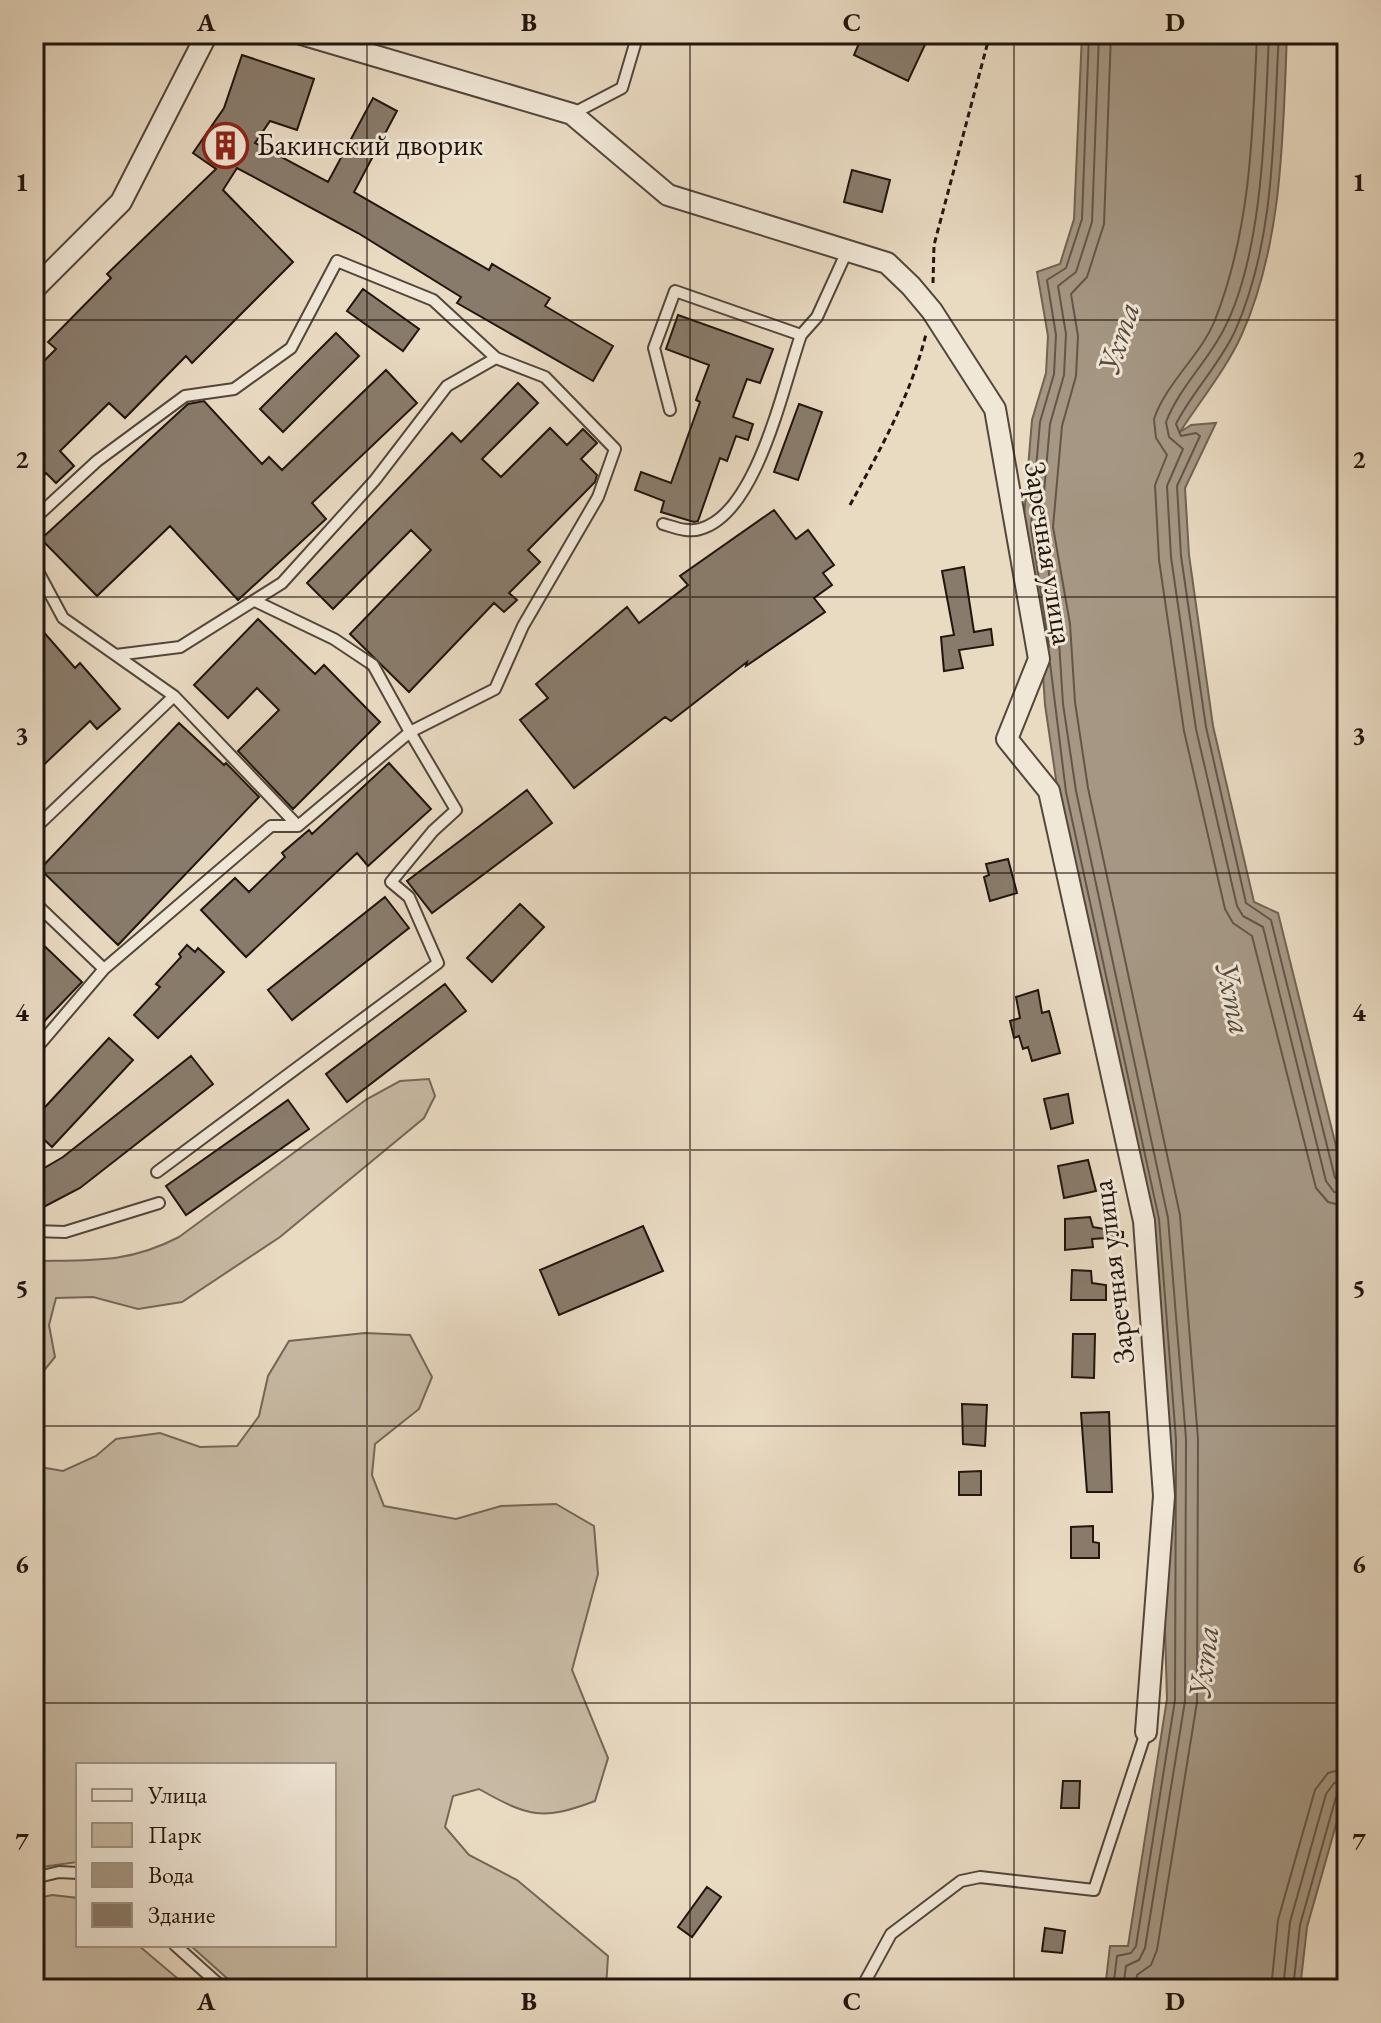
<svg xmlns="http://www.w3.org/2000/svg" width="1381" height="2023" viewBox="0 0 1381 2023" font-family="'EB Garamond',serif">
	<rect width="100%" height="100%" fill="#e9dac2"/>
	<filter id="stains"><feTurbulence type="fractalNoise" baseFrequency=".0025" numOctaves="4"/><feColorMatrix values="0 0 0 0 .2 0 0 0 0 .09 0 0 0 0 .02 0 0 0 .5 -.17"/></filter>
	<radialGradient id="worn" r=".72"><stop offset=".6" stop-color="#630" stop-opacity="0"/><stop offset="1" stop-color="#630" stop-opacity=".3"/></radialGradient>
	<path fill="#c7b9a3" stroke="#746758" stroke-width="2" d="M429,1079L435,1096L424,1118L280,1237L182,1302L138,1309L93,1297L56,1298L49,1325L55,1357L34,1383V1261C91,1260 127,1264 179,1237L367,1099L400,1081Z
		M365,1333L410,1335L432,1377L419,1409L375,1444L372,1475L384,1506L456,1519L501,1506L556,1504L594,1526L598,1574L572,1670L608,1758L595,1801C542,1821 529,1817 479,1789L453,1796L445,1827L469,1855L517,1880L608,1956L606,1989H239L190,1945H334V1765H78V1862L34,1868V1466L63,1471L96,1456L116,1439L160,1433L200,1447L237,1446L259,1416L268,1376L289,1341Z
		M52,1895L78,1898V1945H138L190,1989H36L34,1899Z"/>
	<path fill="#a59784" stroke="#706354" stroke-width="2" d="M1082,34H1287C1283,133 1283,242 1242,334C1227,368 1200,401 1180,432L1191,425L1216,423L1185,488L1189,555L1213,726L1254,902L1278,913L1347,1190V1786L1307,1927L1300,1989H1105L1110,1946H1128L1167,1699L1156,1316L1058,793L1045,705L1040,628L1023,528L1032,420L1046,373L1048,336L1037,272L1060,264L1074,219Z"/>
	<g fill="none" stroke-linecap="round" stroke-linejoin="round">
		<path stroke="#635648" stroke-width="2" d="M1099,34L1092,222L1076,272L1058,286L1066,334L1064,375L1050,424L1041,527L1058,626L1063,704L1076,791L1168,1218L1186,1439L1185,1701L1145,1948L1139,1960L1126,1966L1123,1989
			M1111,34L1104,224L1087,277L1071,294L1078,336L1076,376L1062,426L1053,527L1070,624L1075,702L1088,788L1180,1215L1198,1439L1197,1702L1157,1950L1151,1965L1137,1975L1135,1989
			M1257,34C1253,130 1251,229 1215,320C1201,355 1166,383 1154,419L1156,438L1167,455L1155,485L1159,560L1184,731L1225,909L1233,923L1252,936L1316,1188L1328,1202L1347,1207
			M1269,34C1265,120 1264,252 1224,329C1208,361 1179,388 1166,422L1169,437L1183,449L1167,486L1171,557L1196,729L1237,906L1243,916L1263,927L1326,1181L1334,1192L1347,1195
			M1279,34C1273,132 1276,239 1235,331C1220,364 1192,392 1176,424L1181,436L1196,433L1200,436L1177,486L1181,556L1206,727L1246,903L1271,920L1335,1178L1347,1185
			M1049,647L1031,527L1040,422L1054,374L1056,335L1047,280L1066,268L1082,219L1089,34
			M1050,663L1066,792L1159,1219L1176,1440L1175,1700L1136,1946L1131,1953L1117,1956L1113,1989
			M1271,1989L1278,1920L1315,1790L1328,1773L1347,1768
			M1283,1989L1290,1922L1326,1794L1334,1783L1347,1780
			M1293,1989L1300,1925L1336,1797L1347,1790"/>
	</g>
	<path fill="#897b6b" stroke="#21150d" stroke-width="2" d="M863,34H930L908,81L854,55Z
		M242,55L314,79L297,130L270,121L255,143L328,182L373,98L397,111L354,192L489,270L492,264L550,298L545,306L613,346L593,381L457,303L461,297L358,233L237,168L223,190L293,262L192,363L186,356L125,418L109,403L60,451L74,466L56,483L46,473L34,486V371L56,349L48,342L111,278L107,274L216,169L193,153L224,108Z
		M852,170L890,180L882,212L844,202Z
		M363,289L419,329L403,351L347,311Z
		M678,315L773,349L760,383L747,379L733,417L753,424L748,440L736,436L727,461L720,458L698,521L694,522L661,512L664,501L635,490L641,472L671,483L700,402L696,400L709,365L666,349Z
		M336,333L359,356L283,432L260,409Z
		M386,370L417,403L312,503L326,519L238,600L170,526L97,596L41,539L188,404L204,401L262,464L269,457L282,470Z
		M518,383L538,403L482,459L501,477L550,428L567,445L583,429L597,443L581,459L597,475L595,482L528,550L540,562L509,593L517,600L504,612L494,603L409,692L350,634L431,550L411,530L333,609L307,583L452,433L461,442Z
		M799,404L822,412L798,480L774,472Z
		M774,510L796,539L808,530L834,565L823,573L832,585L814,598L825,612L746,666L747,662L671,721L665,717L574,788L520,720L548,698L536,684L627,607L639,623L688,585L680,576Z
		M964,567L974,632L991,629L993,645L959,650L963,668L944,671L941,637L954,635L942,571Z
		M258,619L315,674L324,665L380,722L293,809L238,751L279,710L257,688L228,718L194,685Z
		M34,621L75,668L80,663L120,709L97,729L90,721L34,774Z
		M179,723L224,765L226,763L259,797L118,945L40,869Z
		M389,763L431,809L368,866L357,853L246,957L201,910L235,878L249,892L285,857L282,853L309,830L312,834Z
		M527,790L552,823L432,913L407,881Z
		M1008,859L1017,893L990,901L984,877L989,875L986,864Z
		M385,897L409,928L292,1020L268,990Z
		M520,904L544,927L492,982L467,958Z
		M34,936L82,982L34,1032Z
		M187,945L195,952L198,948L224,972L158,1038L134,1015L160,987L156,984L181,957L179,954Z
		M445,984L466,1011L347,1102L326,1074Z
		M1038,990L1042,1013L1049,1011L1060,1053L1032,1061L1028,1047L1023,1049L1019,1036L1014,1038L1010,1021L1020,1018L1016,997Z
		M109,1038L133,1060L52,1147L34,1130V1119Z
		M191,1056L213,1084L80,1188L34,1212V1174L63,1157Z
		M1068,1094L1073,1123L1051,1129L1044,1099Z
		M288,1100L309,1129L186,1215L166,1186Z
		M1088,1160L1096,1191L1064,1198L1058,1166Z
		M1090,1217L1093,1227L1123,1232V1237L1092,1239L1093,1247L1065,1250V1219Z
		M643,1226L663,1271L559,1315L540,1270Z
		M1072,1270L1091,1271L1092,1283L1106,1285V1300H1071Z
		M1073,1334H1095L1094,1378L1072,1377Z
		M962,1404L987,1405L985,1446L963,1444Z
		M1109,1412L1112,1492H1087L1081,1413Z
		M981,1471V1495H959V1472Z
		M1093,1526V1542L1099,1543V1558H1071V1527Z
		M1063,1781H1080L1079,1808H1061Z
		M707,1887L721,1897L692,1937L678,1927Z
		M1045,1928L1065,1931L1062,1953L1042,1951Z"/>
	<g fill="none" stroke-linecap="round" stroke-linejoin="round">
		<defs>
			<path id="lane" d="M572,114L622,88L638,34
				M670,410L654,348L675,291L801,335
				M34,519L97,461L185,396L234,389L291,348L337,261L433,300L496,358
				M663,524C674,527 688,533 700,529C757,514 783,386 801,335L817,317L848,249
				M34,564L63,618L174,696L298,826L410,732L373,665L334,639L257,602
				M116,655L180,647L282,583L375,480L447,386L496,358L545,377L615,449L598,497L523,626L495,689L410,732L456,810L433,831L391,882L409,897L438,963L157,1172
				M34,829L174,696
				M34,902L104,969L34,1051
				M104,969L271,826H298
				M34,1231L65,1232L159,1203
				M34,1878L59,1872L78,1873
				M175,1945L224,1989
				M861,1989L891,1934L961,1881L980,1877L1094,1890L1146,1732"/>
			<path id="street" d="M301,34L572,114L668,195L887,263L911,286L932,311L995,409L1039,659L1007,739L1049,791L1144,1221L1164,1496L1146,1732
				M34,289L121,202L207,34"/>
		</defs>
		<use href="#lane" stroke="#53463a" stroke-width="14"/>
		<use href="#street" stroke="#53463a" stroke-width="24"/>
		<path stroke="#21150d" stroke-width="3" stroke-dasharray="6 4" stroke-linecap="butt" d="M933,283L934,245L990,34
			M850,505C880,450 911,395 926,334"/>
		<use href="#lane" stroke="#f1e7d7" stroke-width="10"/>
		<use href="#street" stroke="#f1e7d7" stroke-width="20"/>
	</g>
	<path fill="none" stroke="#21150d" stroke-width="2" stroke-opacity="0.55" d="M367,34V1989M690,34V1989M1014,34V1989M34,320H1347M34,597H1347M34,873H1347M34,1150H1347M34,1426H1347M34,1703H1347"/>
	<defs>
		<symbol id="building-ring" viewBox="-11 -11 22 22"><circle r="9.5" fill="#f1e7d7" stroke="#8f2418" stroke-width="1.5"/><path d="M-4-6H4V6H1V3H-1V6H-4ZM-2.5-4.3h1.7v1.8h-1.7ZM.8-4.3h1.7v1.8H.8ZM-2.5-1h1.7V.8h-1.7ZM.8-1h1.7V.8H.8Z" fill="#8f2418"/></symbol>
	</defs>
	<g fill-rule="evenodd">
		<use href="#building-ring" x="200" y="120" width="51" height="51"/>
	</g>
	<g text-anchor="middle" stroke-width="6" stroke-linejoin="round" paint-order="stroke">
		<g font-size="30" fill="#21150d" stroke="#f1e7d7" text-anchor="start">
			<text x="257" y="155">Бакинский дворик</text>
		</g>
		<g font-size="30" fill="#21150d" stroke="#f1e7d7">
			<text transform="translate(1049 553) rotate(81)" y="10">Заречная улица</text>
			<text transform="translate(1113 1272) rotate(-97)" y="10">Заречная улица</text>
		</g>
		<g font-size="32" font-style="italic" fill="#56493d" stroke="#f1e7d7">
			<text transform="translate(1118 338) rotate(-72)" y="11">Ухта</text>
			<text transform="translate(1234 998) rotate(78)" y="11">Ухта</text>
			<text transform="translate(1203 1662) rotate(-83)" y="11">Ухта</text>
		</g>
	</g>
	<rect width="1381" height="2023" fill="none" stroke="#e9dac2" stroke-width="88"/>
	<rect x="76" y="1763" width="260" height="184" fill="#f1e7d7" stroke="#9e9386" stroke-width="2"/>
	<rect x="92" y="1789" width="40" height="12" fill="#f1e7d7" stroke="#9e9386" stroke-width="2"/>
	<text x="148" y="1803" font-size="24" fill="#21150d">Улица</text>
	<rect x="92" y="1823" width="40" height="24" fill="#c7b9a3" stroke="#9e9386" stroke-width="2"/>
	<text x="148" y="1843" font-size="24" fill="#21150d">Парк</text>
	<rect x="92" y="1863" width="40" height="24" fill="#a59784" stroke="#9e9386" stroke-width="2"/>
	<text x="148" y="1883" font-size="24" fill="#21150d">Вода</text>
	<rect x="92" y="1903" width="40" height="24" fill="#897b6b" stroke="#9e9386" stroke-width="2"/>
	<text x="148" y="1923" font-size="24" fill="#21150d">Здание</text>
	<rect x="44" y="44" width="1293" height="1935" fill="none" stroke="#21150d" stroke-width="3"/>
	<g font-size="26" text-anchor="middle" font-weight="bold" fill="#21150d">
		<text x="206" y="31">A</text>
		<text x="529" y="31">B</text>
		<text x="852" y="31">C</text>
		<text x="1175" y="31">D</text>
		<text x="22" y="191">1</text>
		<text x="1359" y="191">1</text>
		<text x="22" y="468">2</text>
		<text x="1359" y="468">2</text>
		<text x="22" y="744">3</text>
		<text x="1359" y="744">3</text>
		<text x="22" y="1021">4</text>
		<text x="1359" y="1021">4</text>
		<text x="22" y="1297">5</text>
		<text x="1359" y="1297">5</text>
		<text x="22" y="1573">6</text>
		<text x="1359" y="1573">6</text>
		<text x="22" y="1850">7</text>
		<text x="1359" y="1850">7</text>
		<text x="206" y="2010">A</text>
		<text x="529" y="2010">B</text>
		<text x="852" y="2010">C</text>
		<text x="1175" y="2010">D</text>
	</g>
	<rect width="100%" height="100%" filter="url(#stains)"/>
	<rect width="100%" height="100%" fill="url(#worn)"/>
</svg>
